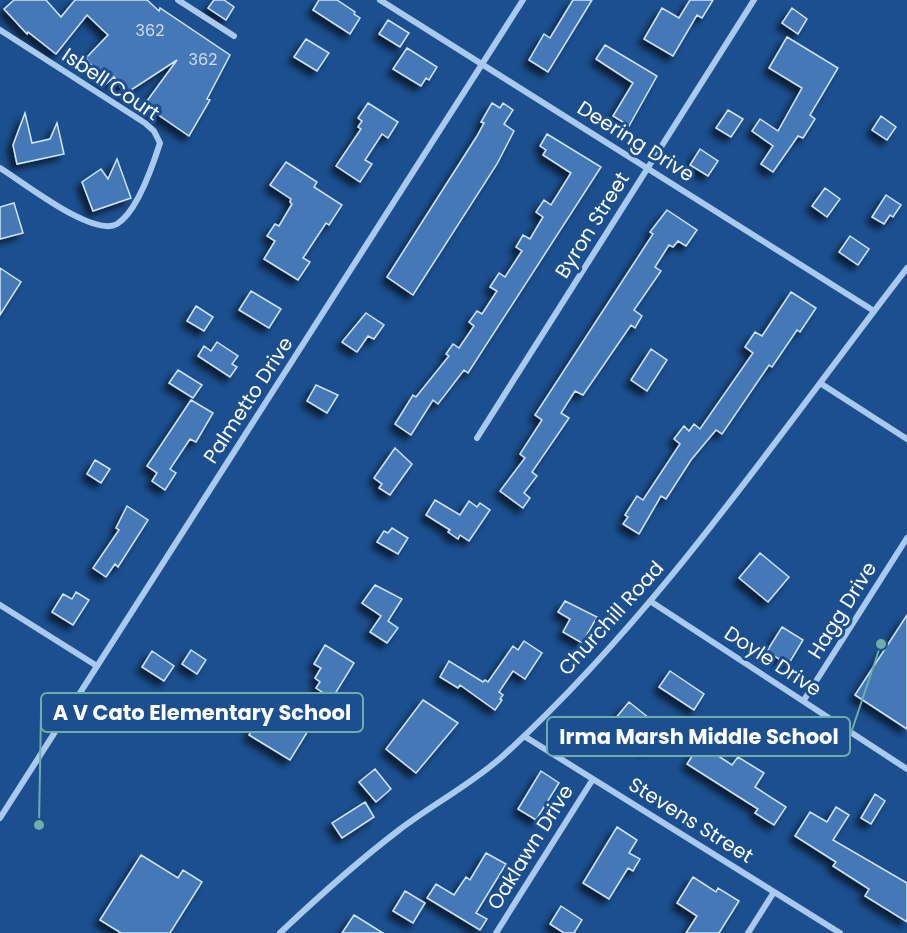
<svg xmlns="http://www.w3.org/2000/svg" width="907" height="933" viewBox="0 0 907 933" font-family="Poppins,sans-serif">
	<defs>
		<filter id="shadow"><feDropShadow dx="-5.5" dy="5.5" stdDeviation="3" flood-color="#0009"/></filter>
	</defs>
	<rect width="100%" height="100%" fill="#1b4f8f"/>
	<path fill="#4478b7" stroke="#cfe3fa" stroke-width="1.5" filter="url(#shadow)" d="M14,0H46L61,17L75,0H147L159,11L160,8L230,55L207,99L210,100L189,136L144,105L177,60L125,94L114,77L106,84L86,58L108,35L87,15L56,54L28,32L27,34L4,9Z
		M214,0H224L234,7L226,20L208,8Z
		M319,0H337L355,12L354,14L360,18L350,34L313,10Z
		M573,0H592L548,72L529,60L544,34L550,38Z
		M690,0H713L702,18L697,15L673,56L644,39L662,8L679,18Z
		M792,8L807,19L798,34L782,23Z
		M388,20L409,33L400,47L379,34Z
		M787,37L838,68L810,115L815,119L803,138L798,136L773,172L761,164L773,146L752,131L760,119L778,131L802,88L769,68Z
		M306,39L329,53L317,71L294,57Z
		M605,45L657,76L629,126L613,116L633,83L596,59Z
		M407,48L437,67L429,80L426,78L421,86L393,69Z
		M368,103L398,122L388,138L382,134L365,160L372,164L360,182L336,166L361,129L358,127L362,121L358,118Z
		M492,103L500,108L503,103L513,110L504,124L514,131L497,164L413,295L387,277L477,136L484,123L481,122Z
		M728,110L743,119L731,137L716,128Z
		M25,113L32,143L50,139L57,123L64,154L17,164L13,145Z
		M881,116L896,127L887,140L872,130Z
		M547,134L601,167L468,373L464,370L438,404L433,400L411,435L395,424L413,395L416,397L449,356L446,354L453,344L459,348L474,326L469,322L477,311L482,314L497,291L490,287L499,273L505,277L522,251L516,247L523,235L530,239L543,217L536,212L544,200L551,205L571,173L543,155L546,150L540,146Z
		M700,149L718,161L708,176L690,165Z
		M117,159L131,198L93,211L82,182L101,169L108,179Z
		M286,162L317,182L314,187L342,205L329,225L326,223L303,258L310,262L298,280L264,259L275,241L267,236L275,224L279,226L292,204L290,202L291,199L270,185Z
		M825,188L840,199L827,217L812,206Z
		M886,195L901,205L893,217L890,215L884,224L872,217Z
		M14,203L23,233L0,239V207Z
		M667,210L697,230L686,246L678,241L673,247L669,245L655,267L661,271L634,310L642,316L635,328L631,325L583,395L575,391L561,413L569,418L532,472L537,476L524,493L530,498L523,508L500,491L525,458L520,454L542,420L535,415L653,234L650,232Z
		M850,236L869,249L858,265L839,252Z
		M0,268L21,282L0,315Z
		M251,291L281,309L269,328L239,310Z
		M791,292L816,308L800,332L797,330L772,367L769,365L722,434L716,430L691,460L666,499L661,496L639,534L623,524L628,517L625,515L637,496L643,500L680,444L674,439L684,426L689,431L694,424L700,429L753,353L745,347L755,332L762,336Z
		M196,306L213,317L204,331L187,321Z
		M366,313L384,325L374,339L368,336L357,352L342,342Z
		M217,342L238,356L232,364L237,367L230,377L198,356L204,346L211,351Z
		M651,349L667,360L647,391L631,380Z
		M178,370L202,385L193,398L169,383Z
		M316,385L338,395L327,413L307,401Z
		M191,400L213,413L196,442L190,439L170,469L176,473L165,490L152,481L157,473L147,466Z
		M395,448L412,464L390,495L379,488L382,484L374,478Z
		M95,460L110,469L101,483L87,474Z
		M435,500L460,515L469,501L477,507L480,503L490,510L469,541L460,535L458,539L448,532L450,530L426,515Z
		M127,506L148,520L118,567L115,564L106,577L93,568L119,530L116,528Z
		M392,528L408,538L398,554L377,542L384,531L388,533Z
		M760,553L789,577L768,602L739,578Z
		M375,585L402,599L388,621L398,628L387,643L370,632L381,616L362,603Z
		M76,592L89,600L73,625L52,612L63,594L72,599Z
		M565,601L597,617L582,643L563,632L570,619L558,612Z
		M907,615V729L855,695Z
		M782,627L803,640L788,665L767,651Z
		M524,641L542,653L525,679L513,671L499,692L503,695L500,699L502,700L495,710L460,685L458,688L440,677L449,661L483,682L485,680L488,682L513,646L518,650Z
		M325,645L354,663L330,702L322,707L325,713L318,724L306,716L322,692L316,688L320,682L315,678L321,668L314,664Z
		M191,650L206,660L197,674L182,664Z
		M152,651L174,666L164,681L142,667Z
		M670,671L704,694L694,710L659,687Z
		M423,700L458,723L416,773L386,749Z
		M269,701L311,726L290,760L249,735Z
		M629,702L664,730L647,750L623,730L620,734L610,725Z
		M700,744L732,765L738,757L764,773L755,787L786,807L774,825L755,813L758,809L687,764Z
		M375,769L391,789L376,802L359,782Z
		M541,771L559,783L536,820L518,809Z
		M875,794L885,801L871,824L861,818Z
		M365,802L374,817L342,838L332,823Z
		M836,807L849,815L833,840L907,883V922L865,896L869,889L833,866L836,862L795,836L810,812L827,822Z
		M617,827L637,840L629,853L640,859L633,871L628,868L609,899L583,883Z
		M486,853L506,864L476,913L487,919L480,930L427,898L436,884L454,895L466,877L470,880Z
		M141,855L178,878L183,870L202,882L170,933H121L100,920Z
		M693,877L716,892L718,888L739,901L719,933H686L697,916L677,903Z
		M405,891L425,903L413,923L393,911Z
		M561,906L582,920L574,933H564L550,924Z
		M354,915L383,933H342Z"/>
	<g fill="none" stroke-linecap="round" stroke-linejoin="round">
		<path stroke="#a9c9ee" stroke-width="6" d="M178,0L234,36
			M380,0L874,311
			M0,30L145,123L154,131L160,143C153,165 137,212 117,224C93,238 22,181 0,168
			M820,383L907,439
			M477,438L754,0
			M650,601L907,769
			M0,605L97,666
			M804,700L907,538
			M524,736L840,933
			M0,818L523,0
			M280,933C318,897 357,862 399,830C433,804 472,784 504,755C660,612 778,435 907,268
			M496,933L593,779
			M748,933L774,892"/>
	</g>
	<g text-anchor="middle" stroke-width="6" stroke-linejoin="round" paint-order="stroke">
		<g font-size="16" fill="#d0dded">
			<text x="150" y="36">362</text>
			<text x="203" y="65">362</text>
		</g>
		<g font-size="20" fill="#fff" stroke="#1b4f8f">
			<text transform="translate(111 84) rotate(34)" y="7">Isbell Court</text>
			<text transform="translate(636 141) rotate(32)" y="7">Deering Drive</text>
			<text transform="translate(592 225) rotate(-58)" y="7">Byron Street</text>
			<text transform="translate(248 400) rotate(-57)" y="7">Palmetto Drive</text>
			<text transform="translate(842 610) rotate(-58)" y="7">Hagg Drive</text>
			<text transform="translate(611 618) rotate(-48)" y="7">Churchill Road</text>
			<text transform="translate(773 661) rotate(33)" y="7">Doyle Drive</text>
			<text transform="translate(691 820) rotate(32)" y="7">Stevens Street</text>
			<text transform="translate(530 847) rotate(-58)" y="7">Oaklawn Drive</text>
		</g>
	</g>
	<path fill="none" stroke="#6fada8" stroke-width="2" d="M39 825L41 713M881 644L850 736"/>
	<g fill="#6fada8" stroke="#1b4f8f" stroke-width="2">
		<circle cx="39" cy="825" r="6"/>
		<circle cx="881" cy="644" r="6"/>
	</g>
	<g fill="#1b4f8f" stroke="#6fada8" stroke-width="2">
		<rect x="41" y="693" width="322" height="39" rx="6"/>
		<rect x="547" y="717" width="303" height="39" rx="6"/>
	</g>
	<g font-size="21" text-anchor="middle" font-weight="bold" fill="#fff">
		<text x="202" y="720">A V Cato Elementary School</text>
		<text x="699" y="744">Irma Marsh Middle School</text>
	</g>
</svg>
